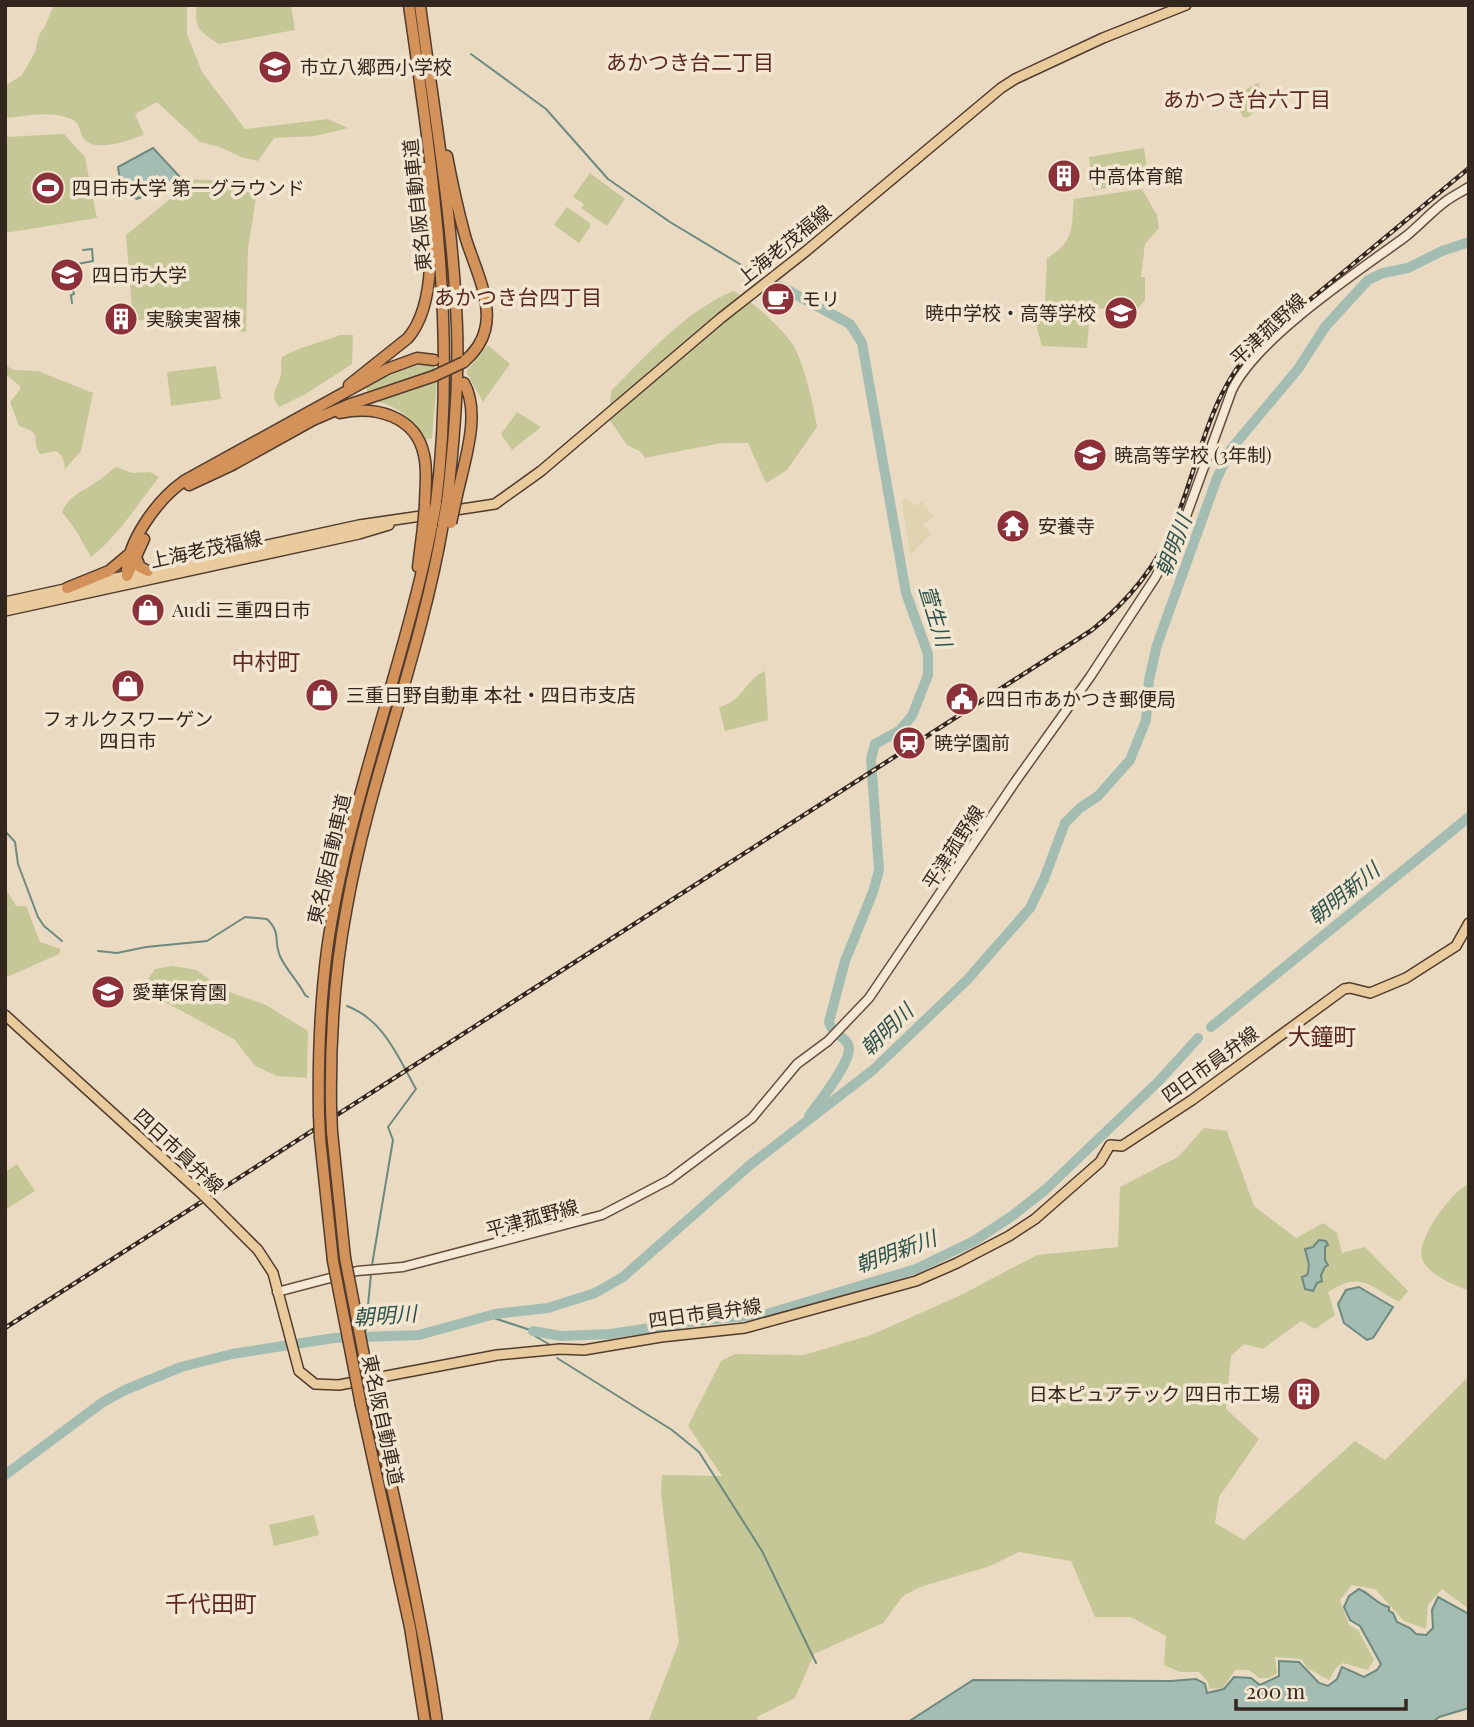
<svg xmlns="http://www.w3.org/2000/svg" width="1474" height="1727" viewBox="0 0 1474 1727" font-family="'Playfair Display','Noto Sans JP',serif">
	<rect width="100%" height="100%" fill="#eadac2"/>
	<path fill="#dfd3b1" d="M905,497L917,506L922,501L933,517L923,525L931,534L910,555L902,504Z"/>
	<path fill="#c5c797" d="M54,5H187V34L202,72L245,129L328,119L348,128L315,136L274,138L258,161L241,157L220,147L200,142L157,102L135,114L144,135C130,140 91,155 82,136C79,128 79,122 71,119C51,110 26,116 5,118V86L22,75L35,52L39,35L44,28Z
		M197,5H291L295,30L219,44C201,32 193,29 197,5Z
		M1258,83L1265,99V103L1247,118L1243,117L1232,97Z
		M64,134L85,157L97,218L5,233V137Z
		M1144,148L1149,182L1093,190L1089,157Z
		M590,173L625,199L607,226L581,208L584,204L573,197Z
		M189,179L234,182L257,191L248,249L246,332L183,322L133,320L126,235L170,199Z
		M1142,189L1157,215L1159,228L1145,244L1141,277H1145V300L1137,310L1053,307L1045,301L1047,258C1075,241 1071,229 1074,199Z
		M567,207L590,223V227L579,243L554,225Z
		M734,291C755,304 776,322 791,342C803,358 814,407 817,427L787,470L766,483L748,443H721L645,458L641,452L627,445L609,419L611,391C647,355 686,310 734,291Z
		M1031,307L1090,311L1087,348L1042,346Z
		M340,335H353L352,364L304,395L279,407C268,394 278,389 281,374C282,368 280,363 282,357C301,346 320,343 340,335Z
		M488,345L510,364L483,402L466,372Z
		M416,363H431L437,369L368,391L366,389L369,385Z
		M5,365L14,370L38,371L93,393L81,451L65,469C64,461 63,455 56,451L40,454C29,438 46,434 19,426L10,402L20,390V386L5,374Z
		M216,366L221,399L171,406L167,372Z
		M437,381L432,438L425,440C414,419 399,407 376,401Z
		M517,412L541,427L512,450L501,434Z
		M117,467L132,473L150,472L159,477C137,505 119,535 91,557L75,529L62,512C69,495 84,491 98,481C105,477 110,470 117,467Z
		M765,671L768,720L725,731L719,707C742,702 745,680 765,671Z
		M5,887L16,906H26L40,942L61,949L59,954L5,978Z
		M172,966L197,970L221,989L266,1005L308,1031L307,1078L277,1076L255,1066L235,1040L167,1003L140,991L155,969Z
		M1204,1128L1227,1131L1254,1206L1296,1238L1323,1223L1337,1233L1342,1253L1365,1247L1408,1291L1399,1302C1368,1285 1361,1271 1328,1292L1335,1315L1315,1329L1301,1321L1263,1349L1244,1344L1231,1356L1226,1409L1259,1439L1219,1497L1215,1523L1244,1540L1355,1441L1385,1460L1469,1376V1609L1442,1589L1428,1605L1426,1629L1404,1621L1375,1589L1352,1585L1340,1600L1349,1625L1358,1630L1374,1660L1368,1670L1343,1663L1336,1668L1329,1680L1307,1668L1301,1659L1275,1657L1277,1673L1269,1678H1259L1249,1670H1235L1223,1688L1209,1689L1208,1682L1199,1672H1180L1164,1665L1166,1636L1131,1617H1095L1071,1561L1019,1552L990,1566L920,1587L903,1596L883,1623L814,1654L795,1698L757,1717L758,1722H648L679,1642L661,1493L662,1475L722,1476L688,1426L721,1361L735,1354L804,1355L871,1335L959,1296L1037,1255L1118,1247L1120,1187L1178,1157Z
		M17,1164L35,1191L5,1210V1172Z
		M1469,1184V1291C1453,1284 1432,1277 1423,1261C1413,1243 1452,1190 1469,1184Z
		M314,1515L319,1535L274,1546L269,1525Z"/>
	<path fill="#a4bdb3" stroke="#6c8a80" stroke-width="2" d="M153,148L181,178L146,192V195L137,199L122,192L118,167Z
		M1319,1240L1326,1241L1328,1245L1325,1247V1260L1328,1265L1325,1267L1321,1275L1322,1281L1317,1283L1313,1291L1305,1289L1302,1277L1307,1275C1311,1265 1307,1258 1305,1249L1313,1247Z
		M1359,1287L1393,1307L1373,1338L1367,1340L1344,1323L1338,1304L1346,1290Z
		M1359,1589C1371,1594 1376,1604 1389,1607V1611L1393,1613L1397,1622L1410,1628L1416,1634L1426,1635L1433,1628L1432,1610L1438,1597L1469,1614V1708L1439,1717L1433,1722H908L973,1680L1171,1681L1196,1679L1205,1684L1207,1693L1224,1689L1234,1677L1251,1678L1260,1685L1279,1676V1661L1299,1662L1319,1683L1328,1686L1337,1679L1342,1667L1364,1677L1377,1670L1381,1664L1360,1626L1350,1620L1344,1607L1349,1596Z"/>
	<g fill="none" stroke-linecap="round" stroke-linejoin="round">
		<path stroke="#6c8a80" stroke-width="2" d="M471,54L546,109L608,179L670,222L748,269L756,276
			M72,303L71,295L74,294L71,281L73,279L72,265L93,261L92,249L83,250
			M5,831L15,842L18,864L38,917L44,926L62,941
			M98,951L117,953L146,947L207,941L245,917L267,919C282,934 273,940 280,956C286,970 298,981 305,995L308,997
			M347,1006C384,1020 398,1057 416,1089L388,1127L393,1140L372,1265
			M488,1316L533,1331L535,1336L552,1346
			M365,1337L371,1274
			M557,1358L672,1430L699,1452L762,1551L816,1663"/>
		<path stroke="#a4bdb3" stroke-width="10" d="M780,286L850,324L862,343L906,593L928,654V675L912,716L899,731L875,744L871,759L879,870L873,892L845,961L829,1022C831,1034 848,1037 849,1048C850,1064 819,1102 809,1116
			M1211,1027L1469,817
			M533,1331L561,1336L610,1334L705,1320L767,1314L916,1269L974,1241L1012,1216L1045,1190L1159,1081L1198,1038
			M5,1475L103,1402L125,1390L181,1367L232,1354L334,1338L419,1335L495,1314L548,1308L595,1293L623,1277L750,1165L873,1070L968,979L1030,908L1044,879L1065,823L1080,808L1098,796L1130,760L1146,720L1149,680L1157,645L1217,478L1231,449L1298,369L1325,327L1368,280L1383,273L1408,268L1442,251L1469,242"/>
		<defs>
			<path id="secondary" d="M277,1292L357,1271L403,1267L602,1215L669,1180L752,1118L797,1064L828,1041L869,998L1015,782L1090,677L1155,578L1181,530L1232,390C1258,337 1356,273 1405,237C1419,226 1431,212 1446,201C1453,196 1461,192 1469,187"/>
			<path id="primary" d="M449,511L495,504L541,471L721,318L805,252L1001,88L1015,79L1103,38L1186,5
				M5,602L359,525L428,515
				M5,611L359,534L389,525
				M5,1015L204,1196
				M211,1203L258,1250L273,1273L299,1371L315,1384L339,1385L497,1355L560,1349L584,1350L661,1337L745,1328L916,1281L957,1263L1009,1236L1035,1219L1100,1162L1110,1145L1122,1146L1192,1100L1344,989L1350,988L1370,993L1406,978L1456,946L1469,923"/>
			<path id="motorway" d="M409,5C433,173 457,333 436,503
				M420,5C434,112 453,219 457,327C459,386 454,444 447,502
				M447,156C452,183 458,210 465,236C473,264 493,300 485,330C482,343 474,353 464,362
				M349,385L408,338C441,299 429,217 425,168
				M340,413C375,405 416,416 424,455C428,471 425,489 425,505
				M189,485L232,465L313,420L348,405L434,376
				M456,500C463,465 482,415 464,383
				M136,557L140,567L148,571
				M418,567L423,527
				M127,576C125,543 158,499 184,481L387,369L417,358L434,360
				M127,576L144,539
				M67,588L109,571L128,555
				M331,1108C330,1040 334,973 347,906C370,777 421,654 443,524
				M319,1115C318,1059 320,1004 327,950C347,805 404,668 432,525
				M332,1132L345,1258
				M320,1138L333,1261
				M373,1402C396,1508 422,1614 437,1722
				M361,1405L410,1627L425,1722"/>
		</defs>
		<use href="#secondary" stroke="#644e3e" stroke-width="11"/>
		<use href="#primary" stroke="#503b2f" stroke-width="12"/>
		<use href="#motorway" stroke="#503b2f" stroke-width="13"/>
		<use href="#secondary" stroke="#f5e9d5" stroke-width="8"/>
		<use href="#primary" stroke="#eacb9d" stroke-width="9"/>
		<use href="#motorway" stroke="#d3925a" stroke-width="10"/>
		<defs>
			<path id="rail" d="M5,1328L1092,630C1127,602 1156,567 1174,525C1200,462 1208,392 1259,342L1469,168"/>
		</defs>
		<use href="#rail" stroke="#33261e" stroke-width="4.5"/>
		<use href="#rail" stroke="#f2e6d1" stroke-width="2" stroke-dasharray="5" stroke-linecap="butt"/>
		<defs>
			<path id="primary-bridge" d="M204,1196L211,1203"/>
			<path id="motorway-bridge" d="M434,376L464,362
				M451,523L456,500
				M443,524L447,502
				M432,525L436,503
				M423,527L425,505
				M331,1108L332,1132
				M319,1115L320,1138
				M345,1258L373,1402
				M333,1261L361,1405"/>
		</defs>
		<use href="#primary-bridge" stroke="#503b2f" stroke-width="12" stroke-linecap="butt"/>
		<use href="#motorway-bridge" stroke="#503b2f" stroke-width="13" stroke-linecap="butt"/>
		<use href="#primary-bridge" stroke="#eacb9d" stroke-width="9"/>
		<use href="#motorway-bridge" stroke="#d3925a" stroke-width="10"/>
	</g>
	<defs>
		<symbol id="school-disc" viewBox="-11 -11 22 22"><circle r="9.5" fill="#8c3039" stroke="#f2e6d1"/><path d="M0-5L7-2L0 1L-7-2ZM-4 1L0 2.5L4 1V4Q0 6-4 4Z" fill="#fff"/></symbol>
		<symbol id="building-disc" viewBox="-11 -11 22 22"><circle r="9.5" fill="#8c3039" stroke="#f2e6d1"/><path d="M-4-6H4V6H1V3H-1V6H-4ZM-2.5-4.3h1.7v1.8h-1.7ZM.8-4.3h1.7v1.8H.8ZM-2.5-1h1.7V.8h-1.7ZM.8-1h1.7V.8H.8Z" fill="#fff"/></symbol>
		<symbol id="stadium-disc" viewBox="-11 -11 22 22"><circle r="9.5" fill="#8c3039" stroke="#f2e6d1"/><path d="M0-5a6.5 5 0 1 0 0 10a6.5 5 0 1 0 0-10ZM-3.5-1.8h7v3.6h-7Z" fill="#fff"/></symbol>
		<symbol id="university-disc" viewBox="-11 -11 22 22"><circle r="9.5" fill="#8c3039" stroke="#f2e6d1"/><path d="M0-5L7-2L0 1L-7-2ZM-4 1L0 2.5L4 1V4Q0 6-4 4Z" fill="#fff"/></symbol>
		<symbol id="cafe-disc" viewBox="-11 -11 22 22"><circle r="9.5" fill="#8c3039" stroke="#f2e6d1"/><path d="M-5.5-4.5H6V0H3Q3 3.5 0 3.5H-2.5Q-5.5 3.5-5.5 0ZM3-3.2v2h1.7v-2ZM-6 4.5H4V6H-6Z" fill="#fff"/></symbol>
		<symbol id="temple-disc" viewBox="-11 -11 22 22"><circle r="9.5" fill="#8c3039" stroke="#f2e6d1"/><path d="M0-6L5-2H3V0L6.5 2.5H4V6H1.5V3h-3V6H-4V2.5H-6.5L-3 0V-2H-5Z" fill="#fff"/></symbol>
		<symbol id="shop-disc" viewBox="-11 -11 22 22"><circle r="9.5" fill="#8c3039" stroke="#f2e6d1"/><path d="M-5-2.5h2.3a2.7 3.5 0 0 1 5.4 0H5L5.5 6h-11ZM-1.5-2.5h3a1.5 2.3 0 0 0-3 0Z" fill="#fff"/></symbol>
		<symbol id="civic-disc" viewBox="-11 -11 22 22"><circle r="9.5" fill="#8c3039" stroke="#f2e6d1"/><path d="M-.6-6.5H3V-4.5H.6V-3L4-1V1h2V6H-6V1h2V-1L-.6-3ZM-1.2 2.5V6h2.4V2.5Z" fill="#fff"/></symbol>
		<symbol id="station-disc" viewBox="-11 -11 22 22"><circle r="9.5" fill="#8c3039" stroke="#f2e6d1"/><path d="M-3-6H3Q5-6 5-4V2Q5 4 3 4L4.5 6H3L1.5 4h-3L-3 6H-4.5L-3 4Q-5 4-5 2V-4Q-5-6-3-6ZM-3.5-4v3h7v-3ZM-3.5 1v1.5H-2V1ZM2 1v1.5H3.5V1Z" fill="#fff"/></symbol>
	</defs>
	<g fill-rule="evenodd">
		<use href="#school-disc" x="256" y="48" width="38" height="38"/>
		<use href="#building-disc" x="1045" y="157" width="38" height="38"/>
		<use href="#stadium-disc" x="29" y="169" width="38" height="38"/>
		<use href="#university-disc" x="48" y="256" width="38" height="38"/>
		<use href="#cafe-disc" x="759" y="280" width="38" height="38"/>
		<use href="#school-disc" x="1102" y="294" width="38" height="38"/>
		<use href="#building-disc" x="102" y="300" width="38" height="38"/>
		<use href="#school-disc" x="1071" y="436" width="38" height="38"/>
		<use href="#temple-disc" x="994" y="507" width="38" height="38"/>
		<use href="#shop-disc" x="129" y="591" width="38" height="38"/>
		<use href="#shop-disc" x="109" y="667" width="38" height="38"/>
		<use href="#shop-disc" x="303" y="676" width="38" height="38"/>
		<use href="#civic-disc" x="943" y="680" width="38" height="38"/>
		<use href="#station-disc" x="890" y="724" width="38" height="38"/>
		<use href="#school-disc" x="89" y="973" width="38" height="38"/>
		<use href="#building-disc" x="1285" y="1375" width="38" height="38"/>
	</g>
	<g text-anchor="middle" stroke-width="7" stroke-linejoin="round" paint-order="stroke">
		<g font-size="19" fill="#33261e" stroke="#f2e6d1" text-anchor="start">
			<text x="300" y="74">市立八郷西小学校</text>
			<text x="1088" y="183">中高体育館</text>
			<text x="72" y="195">四日市大学 第一グラウンド</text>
			<text x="92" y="282">四日市大学</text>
			<text x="802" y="306">モリ</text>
			<text x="1096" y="320" text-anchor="end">暁中学校・高等学校</text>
			<text x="146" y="326">実験実習棟</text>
			<text x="1114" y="462">暁高等学校 (3年制)</text>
			<text x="1038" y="533">安養寺</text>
			<text x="172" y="617">Audi 三重四日市</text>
			<text x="346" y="702">三重日野自動車 本社・四日市支店</text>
			<text x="986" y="706">四日市あかつき郵便局</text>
			<text x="128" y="726" text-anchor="middle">フォルクスワーゲン<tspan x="128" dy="22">四日市</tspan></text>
			<text x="934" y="750">暁学園前</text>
			<text x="132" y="999">愛華保育園</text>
			<text x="1280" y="1401" text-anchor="end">日本ピュアテック 四日市工場</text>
		</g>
		<g font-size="19" fill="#33261e" stroke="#f2e6d1">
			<text transform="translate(417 205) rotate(-96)" y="7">東名阪自動車道</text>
			<text transform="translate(784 245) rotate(-39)" y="7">上海老茂福線</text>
			<text transform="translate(1268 329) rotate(-43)" y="7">平津菰野線</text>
			<text transform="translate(206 549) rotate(-12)" y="7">上海老茂福線</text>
			<text transform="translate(953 847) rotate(-57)" y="7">平津菰野線</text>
			<text transform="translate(329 859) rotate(-77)" y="7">東名阪自動車道</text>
			<text transform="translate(1210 1064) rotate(-36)" y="7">四日市員弁線</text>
			<text transform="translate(179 1151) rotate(43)" y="7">四日市員弁線</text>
			<text transform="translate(532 1218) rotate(-15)" y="7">平津菰野線</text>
			<text transform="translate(705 1313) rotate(-8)" y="7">四日市員弁線</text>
			<text transform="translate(383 1420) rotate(78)" y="7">東名阪自動車道</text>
		</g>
		<g font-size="21" fill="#5c2821" stroke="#f2e6d1">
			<text x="690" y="70">あかつき台二丁目</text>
			<text x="1247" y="107">あかつき台六丁目</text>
			<text x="518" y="305">あかつき台四丁目</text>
		</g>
		<g font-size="21" font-style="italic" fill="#2e524c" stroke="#f2e6d1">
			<text transform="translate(1174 546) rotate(-69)" y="7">朝明川</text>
			<text transform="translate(935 616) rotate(73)" y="7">萱生川</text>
			<text transform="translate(1344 894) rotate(-39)" y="7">朝明新川</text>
			<text transform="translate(887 1030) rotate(-44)" y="7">朝明川</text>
			<text transform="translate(896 1252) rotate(-20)" y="7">朝明新川</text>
			<text transform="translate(385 1316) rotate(-4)" y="7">朝明川</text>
		</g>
		<g font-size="23" fill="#5c2821" stroke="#f2e6d1">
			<text x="266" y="670">中村町</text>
			<text x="1322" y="1045">大鐘町</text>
			<text x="211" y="1612">千代田町</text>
		</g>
	</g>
	<rect width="1474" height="1727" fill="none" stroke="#33261e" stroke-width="14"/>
	<path d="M1236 1699v10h170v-10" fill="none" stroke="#33261e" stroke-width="3.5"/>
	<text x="1246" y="1699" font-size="21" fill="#33261e" stroke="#f2e6d1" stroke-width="5" paint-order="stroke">200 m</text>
</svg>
